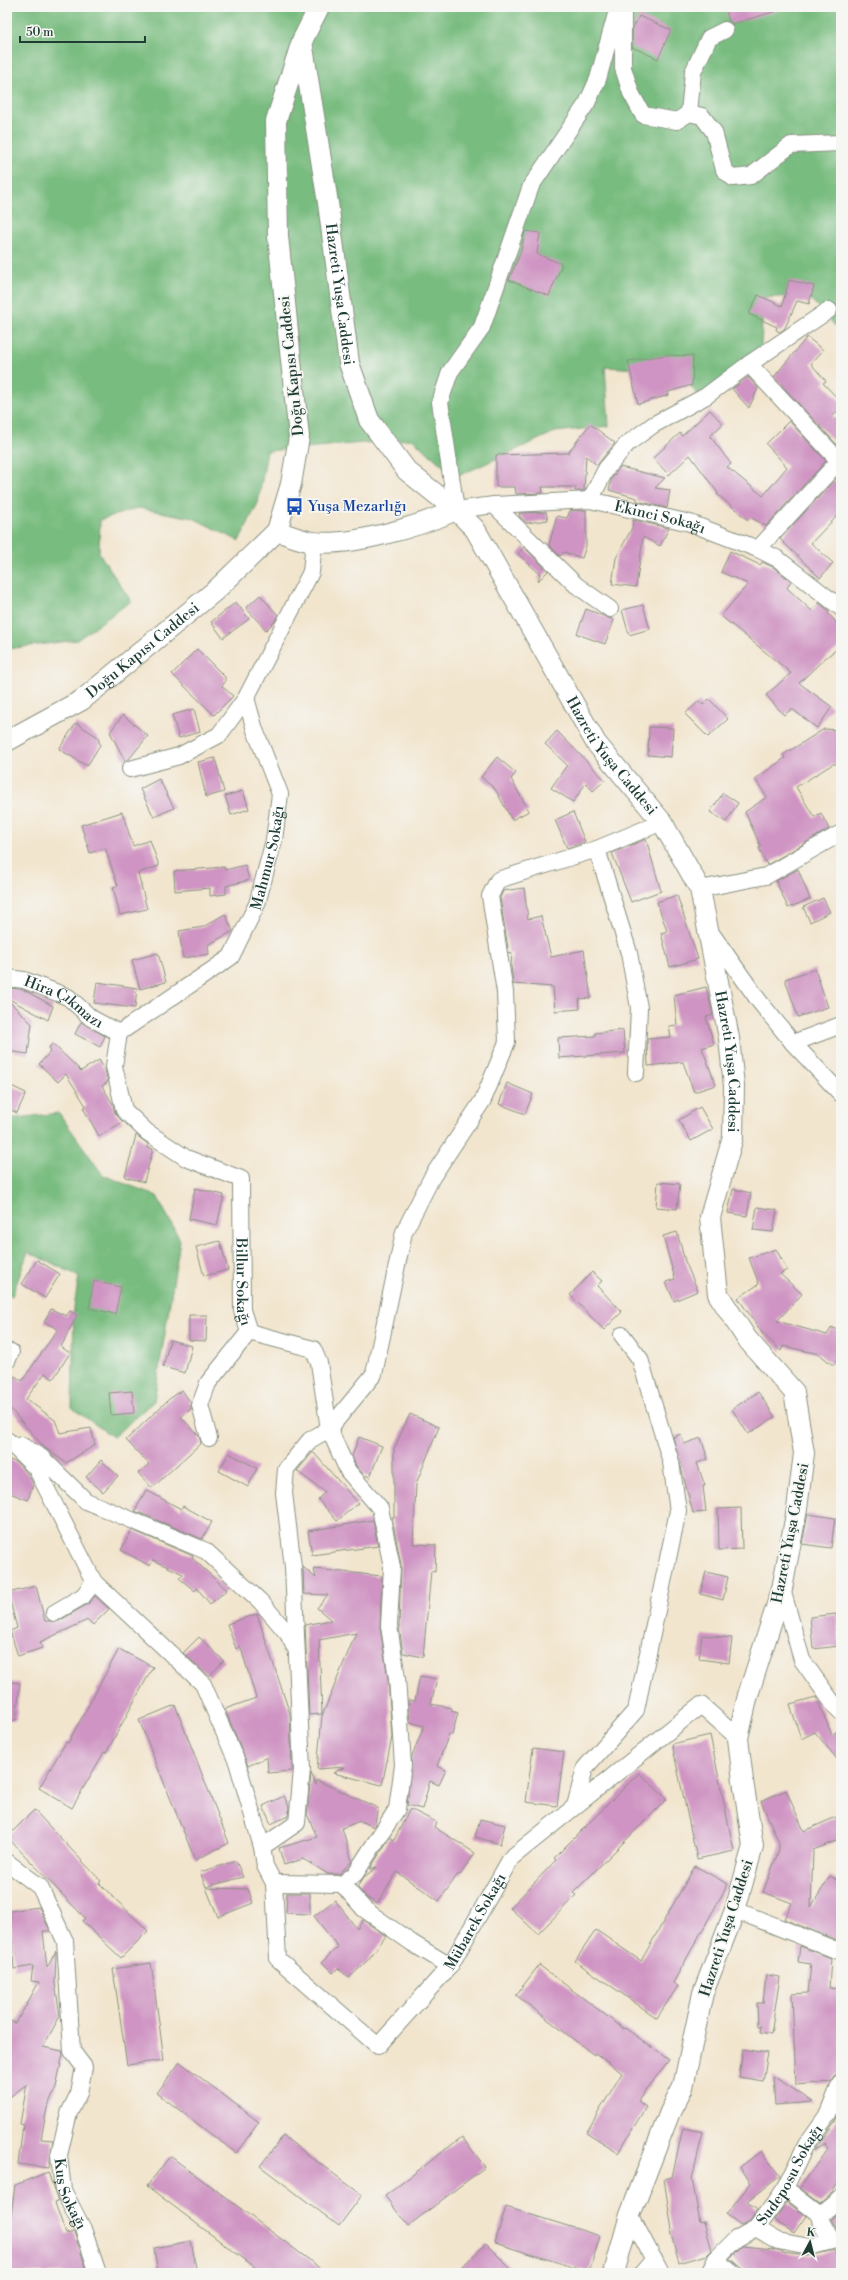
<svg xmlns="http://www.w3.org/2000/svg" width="848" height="2280" viewBox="0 0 848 2280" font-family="'Libre Bodoni',serif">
	<rect width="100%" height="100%" fill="#f6f6f2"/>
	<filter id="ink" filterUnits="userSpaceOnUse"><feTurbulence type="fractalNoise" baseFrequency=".025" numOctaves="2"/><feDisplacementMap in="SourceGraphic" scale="8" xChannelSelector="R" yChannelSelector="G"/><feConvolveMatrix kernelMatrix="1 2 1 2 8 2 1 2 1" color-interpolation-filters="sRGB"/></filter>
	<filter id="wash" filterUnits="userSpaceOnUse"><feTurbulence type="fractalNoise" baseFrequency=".012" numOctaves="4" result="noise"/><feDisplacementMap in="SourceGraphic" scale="16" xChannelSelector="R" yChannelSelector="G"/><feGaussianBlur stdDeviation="0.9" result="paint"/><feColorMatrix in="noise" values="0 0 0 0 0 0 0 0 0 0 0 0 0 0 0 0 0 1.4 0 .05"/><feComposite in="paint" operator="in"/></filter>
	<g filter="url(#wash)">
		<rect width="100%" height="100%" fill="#f2e5ce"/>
		<path fill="#78bc7f" stroke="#4c7c5a" d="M7,7H841V332L807,295L763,298L761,349L701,398L677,371L605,367L609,426L555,432L456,477L412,439L267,451L258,503L239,541L193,518L138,508L100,520L99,553L131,601L77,640L7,649Z
			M59,1113L103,1175L157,1196L180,1240L154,1401L113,1437L72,1408L74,1307L79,1276L28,1252L12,1296L7,1295V1119Z"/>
		<g id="blocks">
			<path fill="#cf94c3" d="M725,7H776L777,11L732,24L729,21Z
				M639,16L671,30L658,59L632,47V30Z
				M525,231L540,233L537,254L562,264L549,296L509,280L521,251Z
				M789,280L814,286L809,304L797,301L785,328L780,332L776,330L777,327L749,314L758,295L782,306Z
				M807,337L823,350L811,364L826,381L823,383L841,402V409L832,416L841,424V449L774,377Z
				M666,355L693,356L692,385L668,392L669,395L638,404L628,361Z
				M748,377L758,388L749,408L732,389Z
				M710,410L723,424L710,436L731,464L727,467L763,496L787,467L766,444L789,421L826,461L766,526L750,517L748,520L717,494L718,493L690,455L669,475L653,458L680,433L682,436Z
				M590,424L615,443L597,465L586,456L584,491H575L576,487H542L543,493L516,494L515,487H496V455L568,453Z
				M620,467L665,478L655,488L670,490L667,508L637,501V498L609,490L612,478Z
				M841,473V512L811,543L833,563L820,578L780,539Z
				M586,510V546L582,558L564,552L560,556L549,545L557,516L567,518L570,511Z
				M546,512L548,520L527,523L520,517L519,513Z
				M633,520L669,528L660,546L643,537L636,587L612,584L616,558L632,528Z
				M524,547L548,571L538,581L540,574L518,554Z
				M730,551L760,565L762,562L773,567L791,581L787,588L812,611L819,603L829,611L828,613L841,628V646L824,659L799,683L832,707L817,728L792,709L784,715L766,695L791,673L721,616L748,584L721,572Z
				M260,595L278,615L275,621L266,630L246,608Z
				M236,602L249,619L223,638L211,622Z
				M643,605L650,629L629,635L622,610Z
				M586,609L614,620L605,644L577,634Z
				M197,649L225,677V682L222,686L233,696L214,715L172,674Z
				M709,699L728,719L708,737L685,714L699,701L703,705Z
				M194,709L200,732L179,738L172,715Z
				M123,715L148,736L129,759L125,761L110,732Z
				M76,723L98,737L100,745L87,766L59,749Z
				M649,727L673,728L671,757L648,755Z
				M824,729L841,730V764H833L796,787L814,817L821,813L829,829L767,865L759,848L761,847L745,812L767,797L755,779L785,758L783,755Z
				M557,731L605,780L593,791L586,783L573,802L551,788L567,765L545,744Z
				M497,757L516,773L511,779L529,811L512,820L495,789L481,777Z
				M215,758L224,792L206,797L198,762Z
				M159,779L174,808L154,817L140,789Z
				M243,791L249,809L231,815L225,796Z
				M723,793L738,803L726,822L710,812Z
				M122,812L133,846L150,840L159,866L138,873L147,909L120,915L113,887L118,886L105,848L90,853L81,825Z
				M573,812L585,842L567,848L555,820Z
				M646,839L661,891L631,902L612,853Z
				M245,865L249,880L226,886V894L210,896V888L175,891L174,871L224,867L225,870Z
				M798,869L810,899L788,908L776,881Z
				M524,888L528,919L541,916L551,957L584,950L591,998L579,999L580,1009L555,1011L553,987L513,984L511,966L512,953L509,954L500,898L503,891Z
				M677,895L698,959L670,967L661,933L667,931L657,902Z
				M823,898L830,912L810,922L803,907Z
				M225,914L233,931L208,945L209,954L183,958L179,931L203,927Z
				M158,953L166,982L140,989L132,960Z
				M815,969L828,1007L798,1017L785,979Z
				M97,982L137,988L135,1008L94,1003Z
				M706,987L713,1015L706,1017L714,1044L702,1048L716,1085L694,1092L683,1062L648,1066L647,1039L671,1037L669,1026L677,1025L674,995Z
				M7,988L22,989L53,1006L48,1020L7,998Z
				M7,999L32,1024L28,1054L7,1051Z
				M81,1022L105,1036L100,1047L75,1034Z
				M623,1030L625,1053L559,1058L558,1038L595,1036V1033Z
				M53,1044L81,1071L99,1060L105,1070L108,1082L102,1086L113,1104L115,1113L123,1122L99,1136L83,1108L86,1106L66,1074L58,1082L39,1064L51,1051L49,1047Z
				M507,1083L533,1094L525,1114L499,1104Z
				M7,1084L26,1093L17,1113L7,1108Z
				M700,1107L713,1129L691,1141L679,1120Z
				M136,1135L148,1144L147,1147L153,1149L144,1182L125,1177Z
				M658,1182L680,1184L677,1209L656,1207Z
				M195,1188L224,1195L217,1225L189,1219Z
				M733,1189L751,1193L747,1216L728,1213Z
				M757,1207L777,1210L773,1232L753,1230Z
				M677,1232L685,1261L698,1291L674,1301L666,1282L675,1279L663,1236Z
				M220,1241L228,1270L204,1276L196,1247Z
				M776,1249L787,1270L780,1274L802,1294L777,1321L827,1335L832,1327L841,1333V1353L833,1365L819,1354L783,1346L781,1351L763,1334L738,1298L759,1284L749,1258Z
				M37,1260L60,1274L45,1298L22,1284Z
				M592,1272L602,1281L597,1286L622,1312L604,1330L570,1295Z
				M94,1281L121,1287L115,1314L89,1308Z
				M51,1309L66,1316L70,1311L77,1315L61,1347L70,1353L53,1379L45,1373L26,1399L55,1420L60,1433L91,1428L95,1445L66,1463L44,1447L7,1405V1386L15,1376L22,1381L58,1329L44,1322Z
				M189,1315H207L206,1341L189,1340Z
				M170,1340L192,1346L185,1373L163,1367Z
				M182,1390L191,1403V1409L181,1417L199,1436L201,1443L152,1488L138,1473L149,1464L126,1440L168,1400Z
				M132,1391L134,1413L111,1415L109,1393Z
				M758,1392L775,1417L748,1434L732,1409Z
				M410,1414L439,1427L416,1484L413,1544L436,1545L435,1572L431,1571L423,1657L403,1653L399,1626L401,1565L392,1517H394V1449Z
				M681,1434L684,1444L701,1438L708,1459L697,1463L705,1486H703L706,1512L693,1513L673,1437Z
				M359,1437L382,1446L370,1477L364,1475L356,1466L352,1456Z
				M313,1452L358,1503L337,1521L318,1499L325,1492L297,1471Z
				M229,1453L257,1468L248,1487L219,1471Z
				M7,1459L16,1462L28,1474L33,1484L28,1500L7,1492Z
				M101,1460L118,1476L103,1492L86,1477Z
				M146,1490L181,1509L183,1506L212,1522L202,1539L135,1511Z
				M741,1508L742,1549L719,1550L718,1509Z
				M808,1514L835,1518L831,1548L802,1544Z
				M373,1520L378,1546L312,1555L308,1531Z
				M132,1530L193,1556L192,1558L227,1590L210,1604L197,1588L195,1591L179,1578L183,1574L153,1560L150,1566L121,1550Z
				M303,1567L316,1578L314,1569L382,1576L380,1627L388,1679L392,1737L382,1785L333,1773L345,1767L317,1769L322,1716L356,1633L319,1640L322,1714L309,1715L305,1625L331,1620L317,1608L328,1595L304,1594Z
				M706,1572L728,1577L723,1600L700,1594Z
				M36,1586L45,1621H59L88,1604L95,1596L109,1609L93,1625L88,1620L40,1642L42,1648L18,1656L10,1631L17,1628L8,1593Z
				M257,1614L290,1714L292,1771L268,1773L267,1757L248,1766L225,1709L256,1698L240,1645L236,1649L227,1624Z
				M836,1614L840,1646L813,1649L810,1617Z
				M702,1635L732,1638L729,1663L699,1659Z
				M199,1637L224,1661L209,1676L183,1653Z
				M119,1649L153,1667L106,1753L104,1752L72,1808L39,1788L66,1742L68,1743Z
				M420,1676L437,1679L431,1704L452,1708L451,1711L458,1713L452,1735L449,1734L437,1766L446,1770L439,1785L430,1781L422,1809L407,1805L412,1756L424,1726L410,1722L408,1700L415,1701Z
				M7,1682L20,1683L16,1720H7Z
				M816,1697L832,1735L841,1728V1764L815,1732L801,1739L790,1704Z
				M175,1705L229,1843L195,1860L139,1720Z
				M710,1735L734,1851L697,1859L672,1744Z
				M533,1748L564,1752L557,1806L526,1802Z
				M311,1773L316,1785V1780L378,1808L374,1827L360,1821L342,1828L352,1861L339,1874H328L303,1859L284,1865L279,1848L317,1837L307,1814Z
				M639,1773L667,1799L573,1893L576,1895L538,1934L510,1908L556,1860L554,1858Z
				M786,1790L804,1831L836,1817L841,1830V1839L813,1850L811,1907L830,1876L841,1882V1942L784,1919L792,1903L763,1892L779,1850V1843L761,1801Z
				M284,1796L289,1807L288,1816L271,1824L263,1806Z
				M410,1809L436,1822L434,1827L475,1853L460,1875L458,1874L439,1901L397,1872L377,1904L366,1897L357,1887L364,1877L377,1867L370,1869L390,1837L394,1840Z
				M34,1810L101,1881L99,1883L148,1931L121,1958L82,1921L85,1918L7,1837Z
				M480,1819L505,1825L500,1844L475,1837Z
				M236,1861L243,1877L206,1887L200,1872Z
				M695,1866L728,1884L673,1983L678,1986L657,2018L575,1961L596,1930L641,1961Z
				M206,1888L248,1889L253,1903L218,1917Z
				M287,1893H310V1914L286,1913Z
				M335,1900L357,1929L363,1920L386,1936L368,1960L349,1978L338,1968L333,1973L322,1962L338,1947L314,1916Z
				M39,1907L50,1931H43L47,1968L56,1951L55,1983L60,2016L43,2047L62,2051L63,2054L56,2087L47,2108L41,2139L53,2140L49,2168L18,2164L23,2125L20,2124L27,2084L7,2099V2020L16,2023L39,1982L31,1981L33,1966L14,1969L10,1911Z
				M800,1946L831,1958L829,1988L841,1987V2073L835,2075L831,2082L796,2085L792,1994L808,1993L811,1964L798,1962Z
				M151,1963L164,2060L127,2065L113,1969Z
				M539,1965L624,2029L625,2028L669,2060L638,2101L646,2107L618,2153L586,2133L622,2073L595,2053L594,2055L516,1995Z
				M766,1975L780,1977L771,2034L760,2032L761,2026H758L757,2003H763Z
				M743,2049L768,2053L763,2081L739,2077Z
				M180,2062L259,2122L236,2153L157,2093Z
				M773,2076L813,2102L775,2105Z
				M841,2107V2178L832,2193L820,2203L800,2188L828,2148L824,2145L826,2142L814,2151L836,2120Z
				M683,2128L703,2132L692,2179L700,2223L704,2222L712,2250L707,2255L679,2263L670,2231L672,2230L664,2179L672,2177Z
				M283,2136L362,2195L339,2226L260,2166Z
				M462,2137L485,2167L408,2226L385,2196Z
				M761,2151L780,2176L747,2202L757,2210L750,2221L741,2225L726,2214L751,2183L740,2167Z
				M170,2156L308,2259L326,2273H263L201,2227L147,2186Z
				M48,2172L58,2202L55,2203L66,2234L74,2232L88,2273H7V2247L15,2185Z
				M787,2202L806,2216L794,2233L774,2220Z
				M506,2207L600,2236L589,2272L495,2243Z
				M841,2210V2237L831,2219Z
				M191,2241L197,2273H158L154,2248Z
				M486,2244L515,2273H455Z
				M742,2246L773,2249L782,2251L781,2253L808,2256L834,2250L840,2273H748L730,2258Z"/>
		</g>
	</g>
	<g filter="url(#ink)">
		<use href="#blocks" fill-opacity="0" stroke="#889181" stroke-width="1"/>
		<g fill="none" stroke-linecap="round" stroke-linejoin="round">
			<defs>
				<g id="minor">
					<path id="s1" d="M618,7L598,79L587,103L531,186L482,327L450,372L440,402L456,510L494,505L590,500L690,523L758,549L778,559L841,608"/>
					<path d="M623,7V68L631,93L643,115L677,121L689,113L702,116L714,132L724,170L733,178L751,176L791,145L841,143"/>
					<path d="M689,113L693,72L709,38L725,30"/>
					<path d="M749,364L841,463"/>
					<path d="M590,500L606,469L627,444L653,425L706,396L749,364L829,310"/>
					<path d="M494,505L576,585L610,609"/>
					<path d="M758,549L839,461"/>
					<path d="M130,769L179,756L219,735L246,698L311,572L314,542"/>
					<path d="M597,849L629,953L639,1008L636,1073"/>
					<path d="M700,889L766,876L841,833"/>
					<path d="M709,930L759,1001L793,1043L841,1094"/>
					<path id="s2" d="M7,978L24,980L68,997L91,1018L119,1033"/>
					<path id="s3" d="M119,1033L114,1066L124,1110L147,1132L186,1158L241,1179L242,1310L249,1332L313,1349L319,1363L329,1429L348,1471L380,1508L392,1567L389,1626L397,1678L403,1765L397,1809L355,1874L342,1884L274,1883"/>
					<path id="s4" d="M119,1033L231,957L257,904L274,840L280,794L255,730L246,698"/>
					<path d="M793,1043L841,1025"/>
					<path d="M7,1361L11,1352"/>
					<path d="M209,1438L200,1405L208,1383L249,1332"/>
					<path id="s5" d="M7,1440L36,1468L94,1582L203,1684L237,1762L262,1847L265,1866L274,1883L278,1959L378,2046L450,1966L511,1858L701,1705L738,1738"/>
					<path d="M21,1445L41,1457L86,1501L206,1551L261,1602L288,1634L294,1646"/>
					<path d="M782,1589L802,1660L835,1706L841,1712"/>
					<path d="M54,1613L83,1596L94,1582"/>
					<path d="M575,1806L585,1768L636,1710L678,1511L671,1462L640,1359L622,1335"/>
					<path d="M262,1847L297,1823L302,1770L293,1567L284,1493L286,1469L310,1440L329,1429L374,1374L404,1232L432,1177L483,1100L507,1042L505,992L490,896L498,880L597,849L662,822"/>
					<path id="s6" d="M7,1862L40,1887L65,1941L72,2051L84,2067L79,2093L69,2113L59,2155L63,2190L83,2229L98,2273"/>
					<path d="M342,1884L364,1909L412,1943L450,1966"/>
					<path d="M735,1910L841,1952"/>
					<path d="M630,2215L661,2273"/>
					<path d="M820,2215L841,2198"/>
					<path d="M756,2228L778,2241L809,2247L832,2241L822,2223L820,2215L785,2188"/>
					<path d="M716,2259L733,2273"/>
					<path d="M642,2273L654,2259"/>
					<path id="s7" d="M709,2273L716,2259L736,2239L756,2228L774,2204L785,2188L806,2145L828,2114L841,2082"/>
				</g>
				<g id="tertiary">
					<path id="s8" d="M302,41L328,203L349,363L369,420L407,471L456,510L475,529L596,743L662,822L700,889L729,1038L734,1086L733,1137L710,1217L718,1294L747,1339L794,1392L804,1453L797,1509L782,1589L748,1695L738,1738L743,1781L753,1846L735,1910L703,1993L683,2087L670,2112L630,2215L614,2273"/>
					<path d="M277,531C289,535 300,540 313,542C351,547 420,526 456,510"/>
					<path id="s9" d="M7,741L82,700L216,590L277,531L291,484L299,437L278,236L276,121L302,41L319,7"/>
				</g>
			</defs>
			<use href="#minor" stroke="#889181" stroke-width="18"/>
			<use href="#tertiary" stroke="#889181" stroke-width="22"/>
			<use href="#minor" stroke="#fff" stroke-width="16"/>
			<use href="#tertiary" stroke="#fff" stroke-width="20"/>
		</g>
	</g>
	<defs>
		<symbol id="bus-bare" viewBox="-9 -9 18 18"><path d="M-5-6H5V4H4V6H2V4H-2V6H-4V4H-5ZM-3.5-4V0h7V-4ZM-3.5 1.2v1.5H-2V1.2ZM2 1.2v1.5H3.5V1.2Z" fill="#1a4fb4" stroke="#f6f6f2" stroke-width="2.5" paint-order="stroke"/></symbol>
	</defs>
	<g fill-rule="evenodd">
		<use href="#bus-bare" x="282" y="494" width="25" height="25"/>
	</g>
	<g text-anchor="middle" stroke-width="3.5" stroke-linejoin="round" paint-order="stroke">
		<g font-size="15" fill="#1f3d34" stroke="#f6f6f2">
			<text dy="5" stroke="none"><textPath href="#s8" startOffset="256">Hazreti Yuşa Caddesi</textPath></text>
			<text transform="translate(291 366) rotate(-96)" y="5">Doğu Kapısı Caddesi</text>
			<text dy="5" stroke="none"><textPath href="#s1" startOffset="753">Ekinci Sokağı</textPath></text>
			<text dy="5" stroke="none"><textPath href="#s9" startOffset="164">Doğu Kapısı Caddesi</textPath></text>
			<text dy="5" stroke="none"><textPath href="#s8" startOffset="804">Hazreti Yuşa Caddesi</textPath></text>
			<text dy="5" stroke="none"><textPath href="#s4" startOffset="242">Mahmur Sokağı</textPath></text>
			<text dy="5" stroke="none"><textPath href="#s2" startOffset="63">Hira Çıkmazı</textPath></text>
			<text dy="5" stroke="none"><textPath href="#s8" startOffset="1140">Hazreti Yuşa Caddesi</textPath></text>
			<text dy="5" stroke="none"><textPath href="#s3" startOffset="319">Billur Sokağı</textPath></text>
			<text transform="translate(790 1533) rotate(-79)" y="5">Hazreti Yuşa Caddesi</text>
			<text dy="5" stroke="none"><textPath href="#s5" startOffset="897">Mübarek Sokağı</textPath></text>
			<text transform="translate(726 1928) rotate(-72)" y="5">Hazreti Yuşa Caddesi</text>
			<text dy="5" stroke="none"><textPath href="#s7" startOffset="130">Sudeposu Sokağı</textPath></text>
			<text dy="5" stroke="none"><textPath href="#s6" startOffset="364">Kuş Sokağı</textPath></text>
		</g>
		<g font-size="15" fill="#164399" stroke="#f6f6f2" text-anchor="start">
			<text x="308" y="511">Yuşa Mezarlığı</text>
		</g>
	</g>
	<rect width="848" height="2280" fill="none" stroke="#f6f6f2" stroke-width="24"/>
	<g transform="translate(810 2242) rotate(7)" stroke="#f6f6f2" stroke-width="3" paint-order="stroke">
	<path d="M0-3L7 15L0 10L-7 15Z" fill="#1f3d34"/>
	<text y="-6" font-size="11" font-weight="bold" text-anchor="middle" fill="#1f3d34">K</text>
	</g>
	<path d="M20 36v6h125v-6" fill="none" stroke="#1f3d34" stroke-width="2"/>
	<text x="26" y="36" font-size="12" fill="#1f3d34" stroke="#f6f6f2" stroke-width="3" paint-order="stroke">50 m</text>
</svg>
